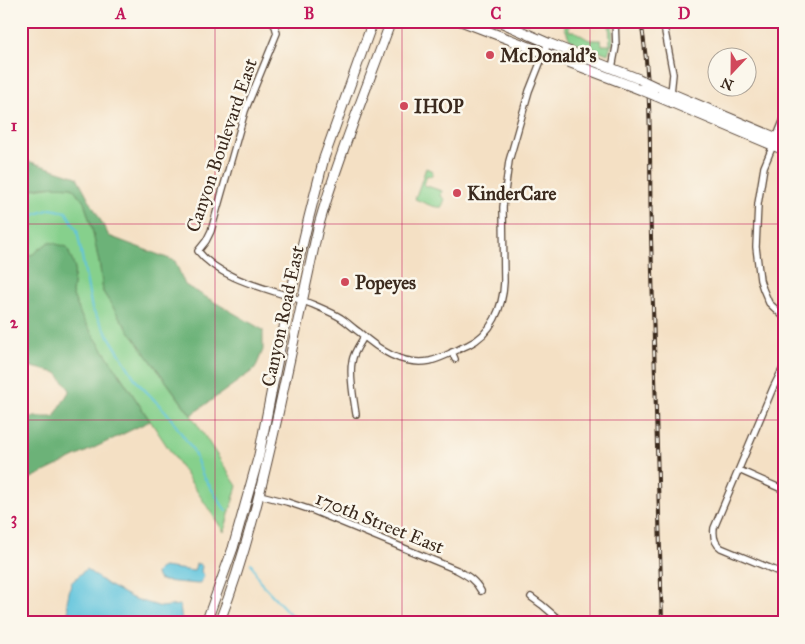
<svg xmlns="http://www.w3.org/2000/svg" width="805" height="644" viewBox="0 0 805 644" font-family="'IM FELL Great Primer',serif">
	<rect width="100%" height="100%" fill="#fbf7ec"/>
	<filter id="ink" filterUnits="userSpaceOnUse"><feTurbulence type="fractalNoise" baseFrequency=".02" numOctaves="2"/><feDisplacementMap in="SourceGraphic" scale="10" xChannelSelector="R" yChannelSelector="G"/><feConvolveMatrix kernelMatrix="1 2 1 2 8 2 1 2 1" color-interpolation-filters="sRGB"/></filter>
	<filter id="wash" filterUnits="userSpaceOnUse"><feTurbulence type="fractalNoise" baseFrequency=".0096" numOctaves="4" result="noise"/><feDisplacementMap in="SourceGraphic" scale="20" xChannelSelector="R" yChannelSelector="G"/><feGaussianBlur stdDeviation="1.12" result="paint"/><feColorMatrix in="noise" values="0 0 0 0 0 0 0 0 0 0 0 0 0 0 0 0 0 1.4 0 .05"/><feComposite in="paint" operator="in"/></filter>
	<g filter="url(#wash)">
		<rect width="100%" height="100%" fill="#f4e0c4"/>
		<path fill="#86d08c" stroke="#607d55" d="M565,21H569V31H574L589,40H601L602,45H610L609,21H612L613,44L611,45L608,54L570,40L565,28Z
			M426,168L433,171L431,177L427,175L424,185L442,191L441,196L445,199L442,207C433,208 423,202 415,199Z
			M55,186L72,187L84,202L92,228L100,267L103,292L124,324L195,421L237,486L224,532L82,318L72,293L75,268L49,242L33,254L21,259V194L26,190Z"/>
		<path fill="#6cb278" stroke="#546e4b" d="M28,161L77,177L109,236L175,261L185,285L263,330V350L255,369L191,415L124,324L103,292L100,267L92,228L84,202L72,187C58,186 33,185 21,194V163Z
			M49,242L67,247L75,268L72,293L82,318L150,421L21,483V414L25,417H54L70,390L57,373L28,366L21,362V259L33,254Z"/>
		<path fill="#60c4dd" stroke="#4e777e" d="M196,564H200L202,566L201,572L204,575L202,581L198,584L164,581L158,579L156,574L159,569L163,567L194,571Z
			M86,569L108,585L132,598L161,607L180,605L182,623H83L69,616L67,602L71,583Z"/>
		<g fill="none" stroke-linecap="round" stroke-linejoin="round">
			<path stroke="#60c4dd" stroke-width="2" d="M21,226L36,214L51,209L66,212L77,230L92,309L137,382L167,413L193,450L202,474L226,511
				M251,563L260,582L289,613L302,623"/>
		</g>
	</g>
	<g filter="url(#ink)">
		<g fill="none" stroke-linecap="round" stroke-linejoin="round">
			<defs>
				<path id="minor" d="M271,21L275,26L277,33L245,111L211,231L206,241L198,251C223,283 278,290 314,305C323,309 333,313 341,318C347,322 353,328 359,332C379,350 402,366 430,361C443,358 456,350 468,345C492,334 503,307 504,282L503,207L509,161L529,91L548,43
					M663,21L673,74L671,93
					M612,68L616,47L615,21
					M784,119L764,167L758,204L756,247L760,280L763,289L769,303L784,317
					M452,352L455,359
					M784,366L773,388L714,528C713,536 714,543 721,548L784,574
					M356,414C354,401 349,375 352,362C353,353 359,345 364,337
					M739,470L784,490
					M260,495L287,502L314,511L457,570C468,576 475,580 481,591
					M531,597L542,605L563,623"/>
				<path id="primary" d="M461,21L639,89
					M498,21L548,43L639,79
					M656,87L784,141
					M656,96L784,150
					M206,623L233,548L259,455L290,297L309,217L324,158L373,21
					M219,623C246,555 262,485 278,414C291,352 305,290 318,228C338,158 366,90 391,21"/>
			</defs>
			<use href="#minor" stroke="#574537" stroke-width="8"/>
			<use href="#primary" stroke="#574537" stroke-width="11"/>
			<use href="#minor" stroke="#fff" stroke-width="5.5"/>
			<use href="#primary" stroke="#fff" stroke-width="9"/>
			<defs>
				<path id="rail" d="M641,21C653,94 649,164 651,237C654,365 659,494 662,623"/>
			</defs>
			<use href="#rail" stroke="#3b2a1e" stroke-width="4"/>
			<use href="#rail" stroke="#fbf7ec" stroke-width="2" stroke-dasharray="5.5" stroke-linecap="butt"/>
			<defs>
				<path id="primary-bridge" d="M639,79L656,87
					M639,89L656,96"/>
			</defs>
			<use href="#primary-bridge" stroke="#574537" stroke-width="11" stroke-linecap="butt"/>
			<use href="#primary-bridge" stroke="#fff" stroke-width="9"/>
		</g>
	</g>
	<path fill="none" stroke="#c2185b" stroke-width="1" stroke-opacity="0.55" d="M215,21V623M402,21V623M590,21V623M21,224H784M21,420H784"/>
	<g fill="#d1495b" stroke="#fbf7ec" stroke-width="2">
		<circle cx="490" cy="55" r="5"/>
		<circle cx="404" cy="106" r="5"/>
		<circle cx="457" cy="193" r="5"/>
		<circle cx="345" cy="282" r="5"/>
	</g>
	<g text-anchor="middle" stroke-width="5" stroke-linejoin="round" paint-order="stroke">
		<g font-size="19" font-weight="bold" fill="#3b2a1e" stroke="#fbf7ec" text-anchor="start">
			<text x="500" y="62">McDonald's</text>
			<text x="414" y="113">IHOP</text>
			<text x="467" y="200">KinderCare</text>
			<text x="355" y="289">Popeyes</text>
		</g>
		<g font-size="19" fill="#3b2a1e" stroke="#fbf7ec">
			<text transform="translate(221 145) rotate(-71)" y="7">Canyon Boulevard East</text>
			<text transform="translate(282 316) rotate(-78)" y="7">Canyon Road East</text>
			<text transform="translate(380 522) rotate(22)" y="7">170th Street East</text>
		</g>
	</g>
	<rect width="805" height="644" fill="none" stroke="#fbf7ec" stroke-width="55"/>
	<g transform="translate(732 72) rotate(202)"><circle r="24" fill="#fbf7ec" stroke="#aea59a"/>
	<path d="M0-4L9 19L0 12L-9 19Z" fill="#d1495b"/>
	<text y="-8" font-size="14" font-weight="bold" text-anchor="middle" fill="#3b2a1e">N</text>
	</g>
	<rect x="28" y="28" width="750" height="588" fill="none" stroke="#c2185b" stroke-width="2"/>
	<g font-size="16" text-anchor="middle" font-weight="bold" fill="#c2185b">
		<text x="121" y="19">A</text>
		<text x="309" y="19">B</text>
		<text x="496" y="19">C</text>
		<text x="684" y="19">D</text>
		<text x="14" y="131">1</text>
		<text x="14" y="328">2</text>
		<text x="14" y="524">3</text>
	</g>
</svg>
